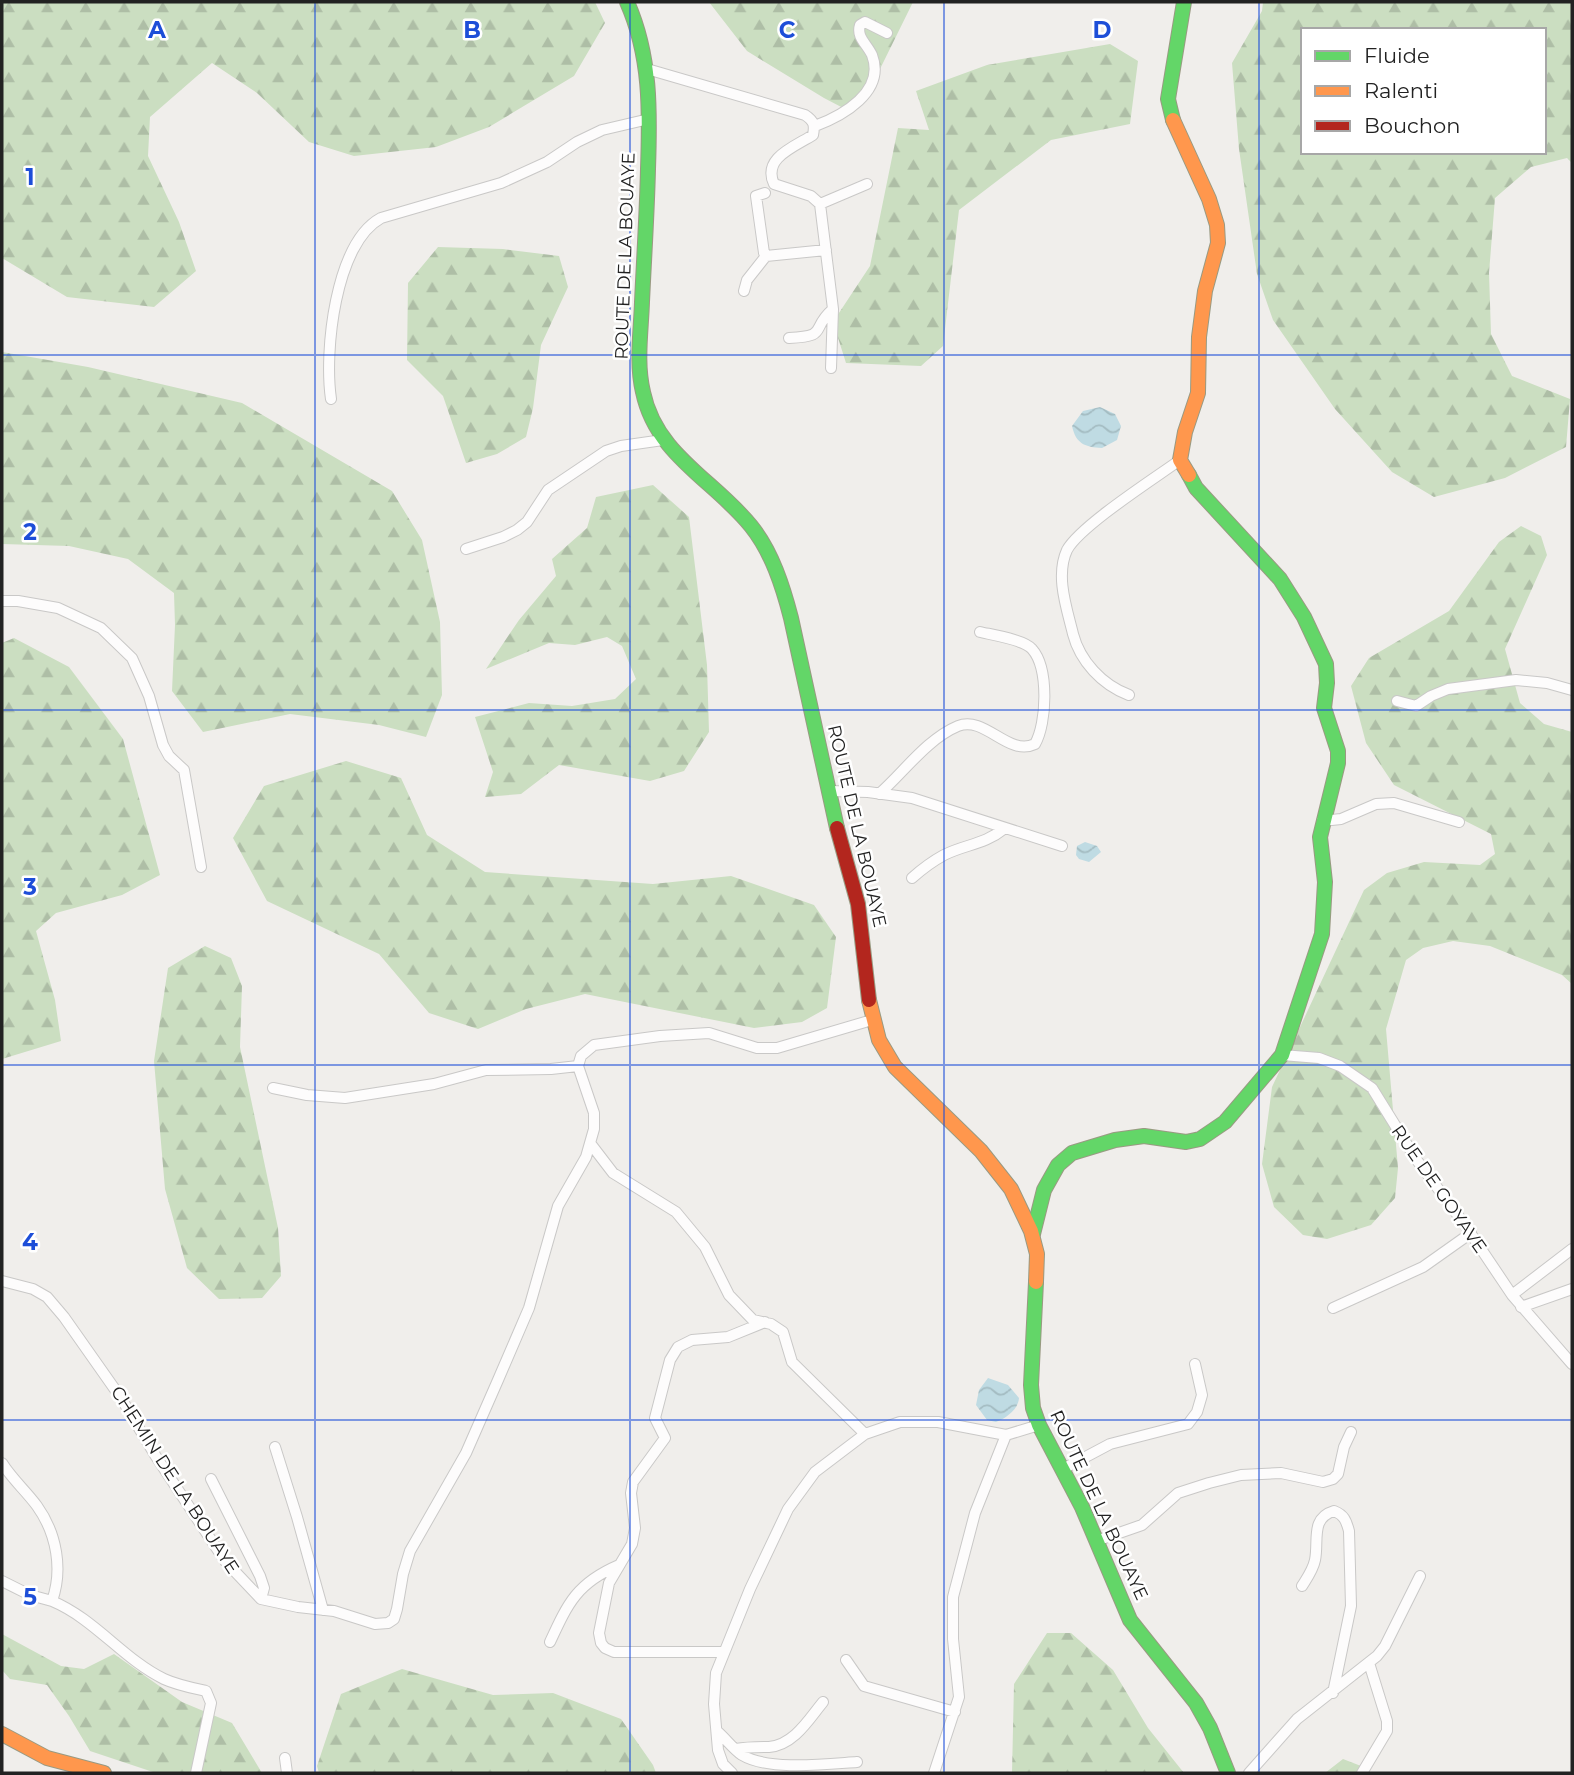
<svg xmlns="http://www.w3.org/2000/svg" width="1574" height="1775" viewBox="0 0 1574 1775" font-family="Montserrat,sans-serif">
	<defs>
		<pattern id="forest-firs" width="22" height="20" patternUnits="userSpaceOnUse" patternTransform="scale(1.75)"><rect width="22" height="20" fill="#cbdec1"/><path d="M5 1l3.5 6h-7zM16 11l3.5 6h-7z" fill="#aebea6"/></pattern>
		<pattern id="water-waves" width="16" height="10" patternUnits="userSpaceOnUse" patternTransform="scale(1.75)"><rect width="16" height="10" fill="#bfdbe3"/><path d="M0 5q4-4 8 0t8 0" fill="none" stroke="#a4bcc2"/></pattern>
	</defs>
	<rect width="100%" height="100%" fill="#f0eeeb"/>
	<path fill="url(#forest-firs)" fill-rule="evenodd" d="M2,2H595L605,23L574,76L489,127L436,147L354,156L309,142L257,93L212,63L150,117L148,156L179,222L196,271L154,307L67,297L2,258Z
		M709,2H913L880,69L847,110L824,98L747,51Z
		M1263,2H1572V163L1567,158L1531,167L1495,198L1489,273L1491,334L1512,376L1570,399L1566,447L1505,478L1434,497L1392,472L1335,409L1273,320L1257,274L1239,149L1232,63L1262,11ZM1303,30H1544V152H1303Z
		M1110,44L1138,61L1130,124L1051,140L959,210L943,346L921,366L846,363L833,322L870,266L898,128L929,130L916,91L987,65Z
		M438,247L503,249L559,256L568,287L541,345L533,408L526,437L497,454L466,463L443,396L407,360L408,283Z
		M2,352L88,367L242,403L392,491L422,540L440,622L442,695L426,737L379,725L290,714L203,732L172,691L175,625L174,593L128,559L69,546L2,544Z
		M653,485L689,517L707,665L709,732L684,771L650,781L559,765L521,794L485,797L493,772L475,717L529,703L572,706L615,699L636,679L622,646L607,637L575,645L549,643L486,669L519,620L556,576L552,559L587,528L596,497Z
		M1521,526L1541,536L1547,555L1505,649L1520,703L1544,724L1572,732V984L1562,975L1490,946L1453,941L1423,948L1406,960L1386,1029L1398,1168L1395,1198L1371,1225L1327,1239L1303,1235L1274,1207L1262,1164L1272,1087L1364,890L1387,873L1424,862L1480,865L1495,854L1491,834L1394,785L1366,743L1351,686L1369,658L1449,611L1499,542Z
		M14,638L69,667L123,739L160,875L122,895L56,913L36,931L55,1000L61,1041L2,1059V643Z
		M346,761L401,778L427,835L485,872L653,884L731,876L814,905L836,937L827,1008L802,1022L754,1028L585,994L526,1009L478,1029L429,1013L379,954L267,901L233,838L264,786Z
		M205,946L231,958L242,986L240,1047L278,1228L281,1276L262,1298L219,1299L187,1268L165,1189L154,1061L168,968Z
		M1047,1633H1071L1113,1670L1148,1728L1184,1773H1012L1014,1684Z
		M2,1634L61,1666L84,1669L114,1654L182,1702L232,1723L262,1773H156L90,1751L69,1716L47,1685L10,1679L2,1670Z
		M402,1669L493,1695L553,1693L621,1719L653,1765L656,1773H319L317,1766L341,1694Z
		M1343,1759L1361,1766L1359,1773H1325Z"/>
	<path fill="url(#water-waves)" d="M1100,407L1115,414L1121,426L1117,440L1102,448C1085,447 1076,444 1072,426L1083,411Z
		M1085,842L1097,846L1101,852L1089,862L1079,859L1076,855L1077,846Z
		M988,1378L1008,1385L1019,1398C1018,1410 1006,1418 996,1422L987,1420L976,1405L979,1390Z"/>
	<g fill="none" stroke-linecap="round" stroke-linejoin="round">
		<defs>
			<path id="street" d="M647,69L805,115C814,121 815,125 813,135C794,147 762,158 774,184L811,196L820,204L833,309L831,368
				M815,126C842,116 886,92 872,55C867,44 856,37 860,25L865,22L887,33
				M765,193L756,196L764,253L766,256L826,250
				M820,204L867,184
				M744,291L747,280L766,256
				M789,338C830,336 809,330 833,309
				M331,399C324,352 335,243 381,218L501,183L547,162L577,142L602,130L649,119
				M466,549L503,537L517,530L527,522L548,490L606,451L621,446L663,440
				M2,601H18L58,608L101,628L132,658L149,696L163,745L169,756L184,770L201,867
				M1129,695C1102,685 1080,661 1073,634C1067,609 1055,576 1067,550C1080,526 1155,478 1180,460
				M1397,701L1416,706L1431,696L1448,689L1516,680L1547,683L1572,690
				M829,791L868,792L912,798L1062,846
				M879,794C904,772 927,739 958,726C985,715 1008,757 1035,744C1047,723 1049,668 1032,649C1025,640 993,635 980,632
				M1322,821L1341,819L1376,804L1394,803L1459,822
				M912,878C922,869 933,861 944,855C966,844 984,845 1005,828
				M1282,1055L1319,1058L1340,1066L1372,1088L1416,1159L1465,1225L1512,1295L1572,1364
				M273,1088L307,1095L345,1098L434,1084L486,1070L551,1069L578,1066
				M590,1143L613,1173L676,1212L705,1247L729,1295L753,1320L771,1324L783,1332L792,1362L865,1434
				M2,1281L33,1289L47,1297L64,1317L121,1398L155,1455L225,1561L261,1599L298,1607L334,1611L375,1624L388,1623L394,1619L397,1609L403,1574L410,1551L466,1453L498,1380L529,1308L558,1206L586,1157L594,1129V1113L578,1066L581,1056L594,1045L660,1036L709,1033L757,1048H777L872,1020
				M1512,1295L1572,1249
				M1521,1307L1572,1289
				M1333,1308L1423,1267L1471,1233
				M275,1447L297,1517L323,1610
				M2,1463C12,1479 26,1491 37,1506C57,1534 63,1570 52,1601C95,1619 123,1659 164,1679C177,1685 192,1688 206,1691L211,1703L196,1773
				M1063,1469L1110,1444L1188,1424L1197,1412L1202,1395L1195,1364
				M211,1479L260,1576L264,1588L261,1599
				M1096,1541L1142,1525L1178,1493L1209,1483L1241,1475L1281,1473L1323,1482L1333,1479L1338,1474L1344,1447L1351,1432
				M2,1581L30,1595L52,1601
				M1302,1586C1307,1578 1313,1570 1315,1560C1319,1541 1310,1518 1334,1511C1344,1515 1346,1520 1349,1531L1351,1606L1333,1693
				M550,1642C568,1603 577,1583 619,1565
				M722,1652H614L605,1648L601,1643L599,1633L609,1583L632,1544L635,1528L631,1493L633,1482L665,1438L655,1418L670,1360L678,1347L692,1340L728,1337L765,1322
				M846,1660L864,1686L955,1712
				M718,1732C726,1739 733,1749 742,1755C768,1771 827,1764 857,1762
				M736,1749C747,1747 758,1747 769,1747C794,1745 809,1719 823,1702
				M285,1758L287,1773
				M732,1773L723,1764L718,1750L714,1704L716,1673L750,1589L788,1509L815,1472L865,1434L900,1422H938L1006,1435L1039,1425
				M934,1773L959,1697L953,1639V1597L975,1513L1006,1435
				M1249,1773L1297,1719L1377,1656L1385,1646L1420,1576
				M1362,1773L1387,1731V1721L1369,1663"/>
			<path id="fast" d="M627,2C651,56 650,111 648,169C647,213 644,258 642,302C641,332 636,363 643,392C656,455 714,480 751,526C772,552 783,587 791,618L837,828
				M1173,120L1168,99L1184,2
				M1033,1234L1044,1190L1058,1165L1072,1153L1115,1140L1144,1136L1186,1142L1200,1139L1225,1122L1282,1055L1322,934L1325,882L1320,837L1338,763V751L1324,708L1327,683L1326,664L1304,617L1280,579L1196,488L1189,475
				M1036,1282L1031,1385L1033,1408L1039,1425L1082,1507L1130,1620L1196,1703L1210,1728L1228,1773"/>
			<path id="slow" d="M1173,120L1209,199L1217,225L1218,243L1205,291L1199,337L1198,393L1185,432L1180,460L1189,475
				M869,1000L879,1040L895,1067L981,1151L1011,1189L1031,1231L1037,1254L1036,1282
				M2,1734L47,1758L104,1773"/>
			<path id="jam" d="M837,828L858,904L869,1000"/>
		</defs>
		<use href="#street" stroke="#c9c8c7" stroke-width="12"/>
		<use href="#fast" stroke="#999a82" stroke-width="16"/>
		<use href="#slow" stroke="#999a82" stroke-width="16"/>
		<use href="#jam" stroke="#999a82" stroke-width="16"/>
		<use href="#street" stroke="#fdfcfc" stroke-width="10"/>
		<use href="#fast" stroke="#63d668" stroke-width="14"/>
		<use href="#slow" stroke="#ff974d" stroke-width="14"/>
		<use href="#jam" stroke="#b3261e" stroke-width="14"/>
	</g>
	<path fill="none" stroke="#1d4ed8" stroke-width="2" stroke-opacity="0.55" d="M315,2V1773M630,2V1773M944,2V1773M1259,2V1773M2,355H1572M2,710H1572M2,1065H1572M2,1420H1572"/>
	<g text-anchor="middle" stroke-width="5" stroke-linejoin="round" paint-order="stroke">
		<g font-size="18" fill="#222" stroke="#fff">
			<text transform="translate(625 256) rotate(-88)" y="6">ROUTE DE LA BOUAYE</text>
			<text transform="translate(857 826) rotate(77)" y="6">ROUTE DE LA BOUAYE</text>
			<text transform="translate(1439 1189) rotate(55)" y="6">RUE DE GOYAVE</text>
			<text transform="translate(175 1480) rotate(57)" y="6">CHEMIN DE LA BOUAYE</text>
			<text transform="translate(1099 1505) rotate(65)" y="6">ROUTE DE LA BOUAYE</text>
		</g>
	</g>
	<g font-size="23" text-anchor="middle" font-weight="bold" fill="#1d4ed8" stroke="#fff" stroke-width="5" stroke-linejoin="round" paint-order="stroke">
		<text x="157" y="38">A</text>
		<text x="472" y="38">B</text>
		<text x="787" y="38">C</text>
		<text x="1102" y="38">D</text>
		<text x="30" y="185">1</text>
		<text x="30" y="540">2</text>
		<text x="30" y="895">3</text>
		<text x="30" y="1250">4</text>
		<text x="30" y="1605">5</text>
	</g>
	<rect width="1574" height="1775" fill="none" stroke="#222222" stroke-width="7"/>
	<rect x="1301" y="28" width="245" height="126" fill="#ffffff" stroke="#a7a7a7" stroke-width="2"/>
	<rect x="1315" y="51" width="35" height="10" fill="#63d668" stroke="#a7a7a7" stroke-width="2"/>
	<text x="1364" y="63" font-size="21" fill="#222222">Fluide</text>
	<rect x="1315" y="86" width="35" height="10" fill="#ff974d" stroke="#a7a7a7" stroke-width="2"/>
	<text x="1364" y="98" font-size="21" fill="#222222">Ralenti</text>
	<rect x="1315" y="121" width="35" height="10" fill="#b3261e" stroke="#a7a7a7" stroke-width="2"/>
	<text x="1364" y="133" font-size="21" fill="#222222">Bouchon</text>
</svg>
